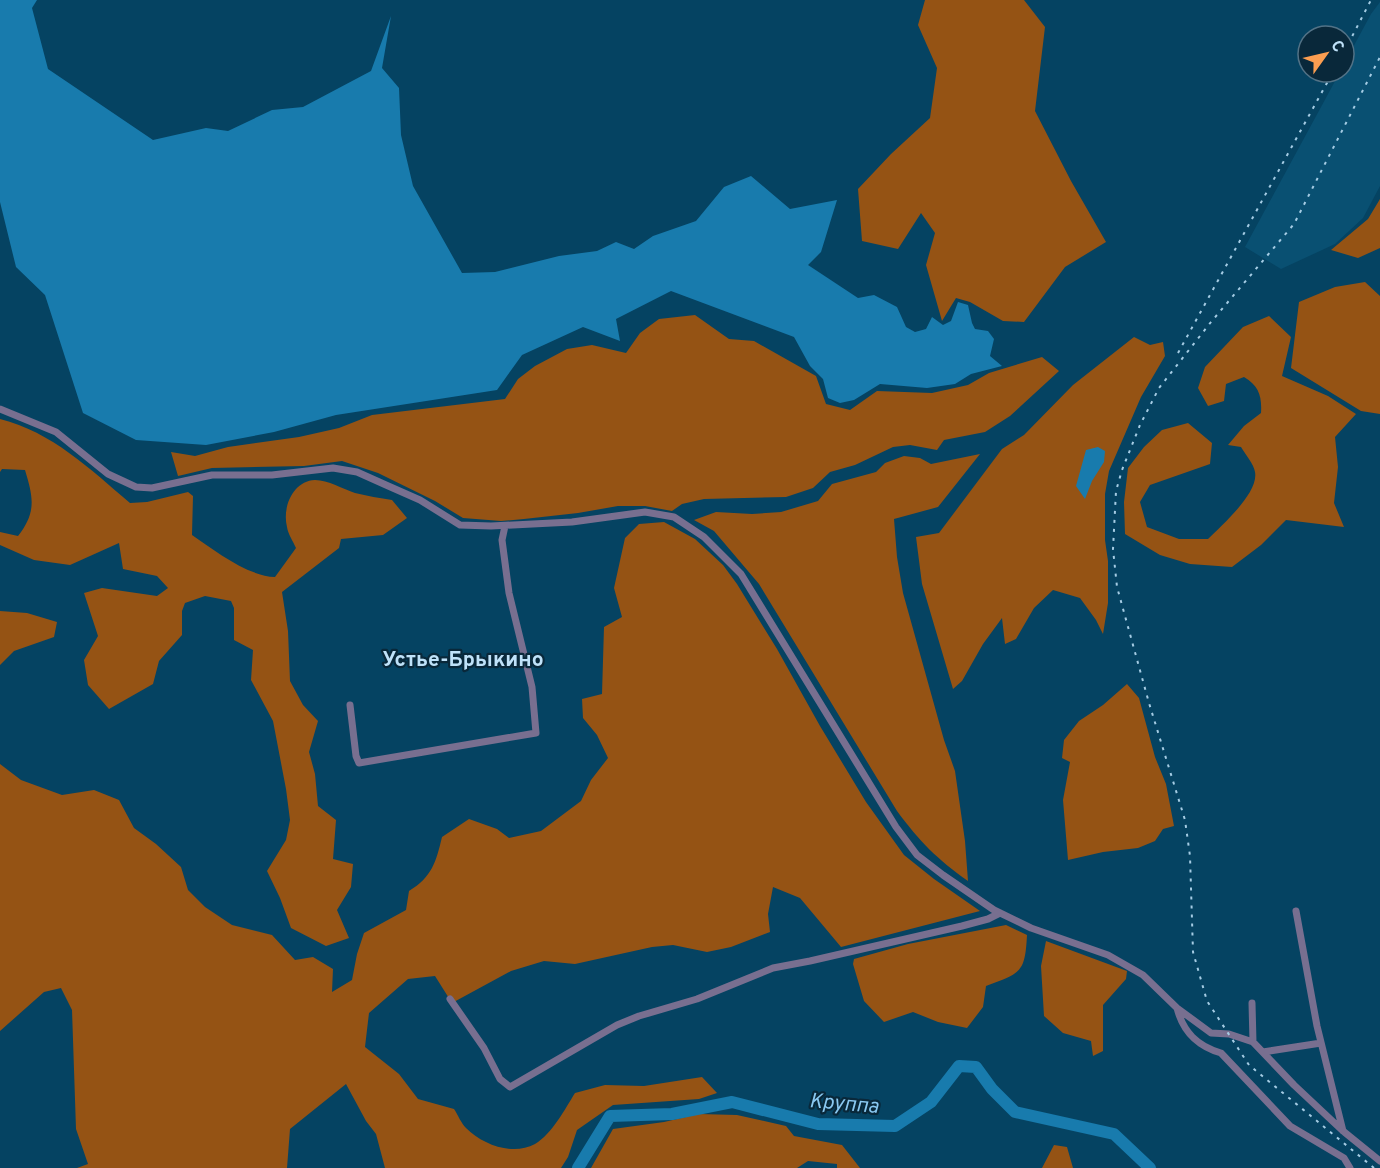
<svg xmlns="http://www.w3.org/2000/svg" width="1380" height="1168" viewBox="0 0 1380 1168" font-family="Overpass,sans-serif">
	<rect width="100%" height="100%" fill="#054362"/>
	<path fill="#095072" d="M1380,2V186L1363,218L1335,244L1281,269L1245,247L1340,72H1344V64L1371,14Z"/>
	<path fill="#955314" d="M925,0H1024L1045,27L1035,111L1071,181L1106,242L1065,267L1024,322L1003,321L970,302L956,298L942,321L926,265L935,233L921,213L898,249L862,241L858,189L891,154L930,118L937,68L918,25Z
		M1380,199V248L1358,258L1331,250L1368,219Z
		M1365,282L1380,296V414L1361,411L1291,368L1299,302L1335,287Z
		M695,315L729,339L754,341L816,376L826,404L850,410L877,391L932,393L968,385L989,373L1042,357L1059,371L1010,416L985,432L944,440L937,450L910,445L893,447L855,465L830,472L813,488L786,497L704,499L682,504L672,511L645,506H618L578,513L524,519L501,521L463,518L435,501L378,473L342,461L304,466L212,468L178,476L171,452L195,456L228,447L299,437L339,428L372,415L505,399L518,379L535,366L567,349L592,345L626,353L640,333L659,319Z
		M1269,316L1291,337L1282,376L1328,396L1356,414L1335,437L1338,467L1334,503L1344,527L1286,520L1261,545L1232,567L1190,564L1160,555L1125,534L1124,502L1128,468L1144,447L1162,430L1188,423L1212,443L1210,464L1150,485L1140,502L1147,527L1179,539H1208C1222,525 1259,493 1255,472C1254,464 1245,454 1241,447L1228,445L1244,426L1261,413C1262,396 1259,386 1244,377L1226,384L1224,401L1208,406L1198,388L1205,367L1243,327Z
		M1134,337L1150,345L1163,342L1165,356L1141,397L1109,471L1105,494V540L1108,561V603L1103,634L1096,620L1080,598L1053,590L1034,608L1016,639L1005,644L1002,618L983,644L962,681L953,689L922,584L916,537L939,533L1002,449L1024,435L1073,385Z
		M0,419C52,432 90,469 130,503L147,502L188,492L193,496L192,535C214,550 247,576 275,577L296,548C293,541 288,534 287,527C282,507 293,481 315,480C328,480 343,489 355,493C367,496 380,498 392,500L407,518L383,535L341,539L339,548L282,592L288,631L290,681L303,705L318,721L309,752L315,774L318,806L336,820L333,859L353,864L351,887L337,910L349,938L326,946L291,928L280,898L267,871L286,840L290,820L286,789L273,721L251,680L253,650L234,640V608L231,601L205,596L185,603L182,611V635L159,661L153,684L109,709L88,685L84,660L98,636L84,593L102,588L157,596L168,588L157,576L123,569L119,543L70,565L34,560L0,545V532L18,536C37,512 33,497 25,470L2,469L0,472Z
		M980,454L938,507L894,519L897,557L903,593L944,740L955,771L965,841L968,881C937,859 920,842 897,811L759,584L714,531L694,520L716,512L752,514L781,512L818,501L832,484L876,472L885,463L904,456L920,458L931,464Z
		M664,522L695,539L723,565L737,584L777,649L820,726L866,802L904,855L934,879L980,911L841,947L800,898L773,887L768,914L770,932L731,947L707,952L673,945L652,947L575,964L544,961L511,971L452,1003L435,976L408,979L369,1013L365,1047L399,1074L418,1099L454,1109C458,1115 461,1123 466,1128C483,1145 513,1156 535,1144C552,1134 565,1109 575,1093L605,1085L644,1086L702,1077L717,1093L699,1099L613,1105L577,1130L568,1157L561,1168H385L376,1134L366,1121L346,1084L290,1129L287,1168H77L88,1164L76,1129L72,1010L61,988L44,992L0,1031V764L21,780L62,795L94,790L119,800L134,828L156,844L181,867L188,890L205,907L232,925L272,935L295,960L313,957L333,969L332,992L352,980L357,954L364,933L406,910L409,891C432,877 436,862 442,837L469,819L497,829L509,838L541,831L581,801L591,780L608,758L597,735L583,718L582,699L602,694L604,627L622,617L614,588L625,538L639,524Z
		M0,611L27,613L57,622L54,637L14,651L0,665Z
		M1127,684L1139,698L1155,757L1166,784L1174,826L1163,829L1155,841L1138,848L1103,852L1068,860L1063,800L1070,762L1062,758L1064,740L1079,721L1103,705Z
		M1006,925L1027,935C1025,973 1021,973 986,986L983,1007L967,1028L938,1022L913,1012L884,1022L864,1001L853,964L854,959L908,944Z
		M1046,941L1127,971L1126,979L1103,1005V1051L1093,1056L1091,1041L1063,1033L1044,1016L1041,966Z
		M699,1114L737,1115L786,1126L794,1136L842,1145L860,1168H837V1164L808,1161L797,1168H591L613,1129L664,1122Z
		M1054,1145L1067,1147L1073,1168H1042Z"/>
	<path fill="#187bad" d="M0,0H37L32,8L48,69L153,140L206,128L228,131L272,110L303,107L371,71L391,16L382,68L399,88L401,135L413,186L462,273L495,272L559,256L597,251L616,242L634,249L653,236L696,221L724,187L751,176L790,209L837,200L821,252L808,265L858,298L874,295L897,307L906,327L915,332L926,329L932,317L943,325L951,321L958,302L968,305L972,323L975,329L988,331L994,339L990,356L1002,366L971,374L955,384L927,388L880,384L854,400L840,403L828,398L823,379L810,366L794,337L671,291L616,319L620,341L583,327L522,355L497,390L336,415L274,432L206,445L136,440L83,413L45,295L16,267L0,202Z
		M1098,447L1105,451L1104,462L1092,481L1085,499L1076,486L1086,450Z"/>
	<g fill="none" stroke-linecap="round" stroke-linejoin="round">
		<path stroke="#187bad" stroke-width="12" d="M578,1168L610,1116L672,1114L732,1102L818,1124L895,1126L931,1102L959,1066L976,1067L992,1089L1015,1112L1114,1134L1150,1168"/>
		<path stroke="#786f90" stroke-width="7" d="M0,409L56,432L108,474L136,487L152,488L212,475H272L333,468L357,472L386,485L420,500L460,525L491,526L572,522L645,512L674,517L704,537L741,574L896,827L917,855L943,875L994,910L1031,928L1108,955L1143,975L1177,1008L1211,1033L1229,1034L1253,1042L1294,1085L1343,1131L1380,1161
			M350,705L356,756L359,763L536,733L532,687L509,593L502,540L505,526
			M1296,911L1317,1026L1343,1131
			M450,999L484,1048L500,1079L510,1087L617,1025L639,1016L697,999L773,968L810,961L962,926L988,919L1000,913
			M1252,1003L1253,1042
			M1177,1008C1183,1032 1197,1046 1221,1053L1290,1126L1344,1158L1350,1168
			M1263,1052L1321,1043"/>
		<path stroke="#a5cce4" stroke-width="2" stroke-dasharray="3 6" stroke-linecap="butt" d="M1344,52L1371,0
			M1178,353L1333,72
			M1374,1168L1249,1065L1207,1001L1193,952L1190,856L1185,820L1149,703L1117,587L1113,549L1116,491L1122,470L1140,425L1159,388L1211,322L1294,224L1380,57"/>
	</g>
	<g text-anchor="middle" stroke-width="4.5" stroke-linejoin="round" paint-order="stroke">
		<g font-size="21" font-weight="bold" fill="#bfe2f9" stroke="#09283a">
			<text x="463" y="666">Устье-Брыкино</text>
		</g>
		<g font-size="21" font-style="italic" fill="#89c8f1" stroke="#09283a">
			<text transform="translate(844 1103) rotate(5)" y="7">Круппа</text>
		</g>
	</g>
	<g transform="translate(1326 54) rotate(56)"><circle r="28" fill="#09283a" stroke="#527286" stroke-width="1.5"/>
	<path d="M0-4.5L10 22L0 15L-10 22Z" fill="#fb9e51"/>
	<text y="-9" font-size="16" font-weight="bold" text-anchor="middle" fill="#bfe2f9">С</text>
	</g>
</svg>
